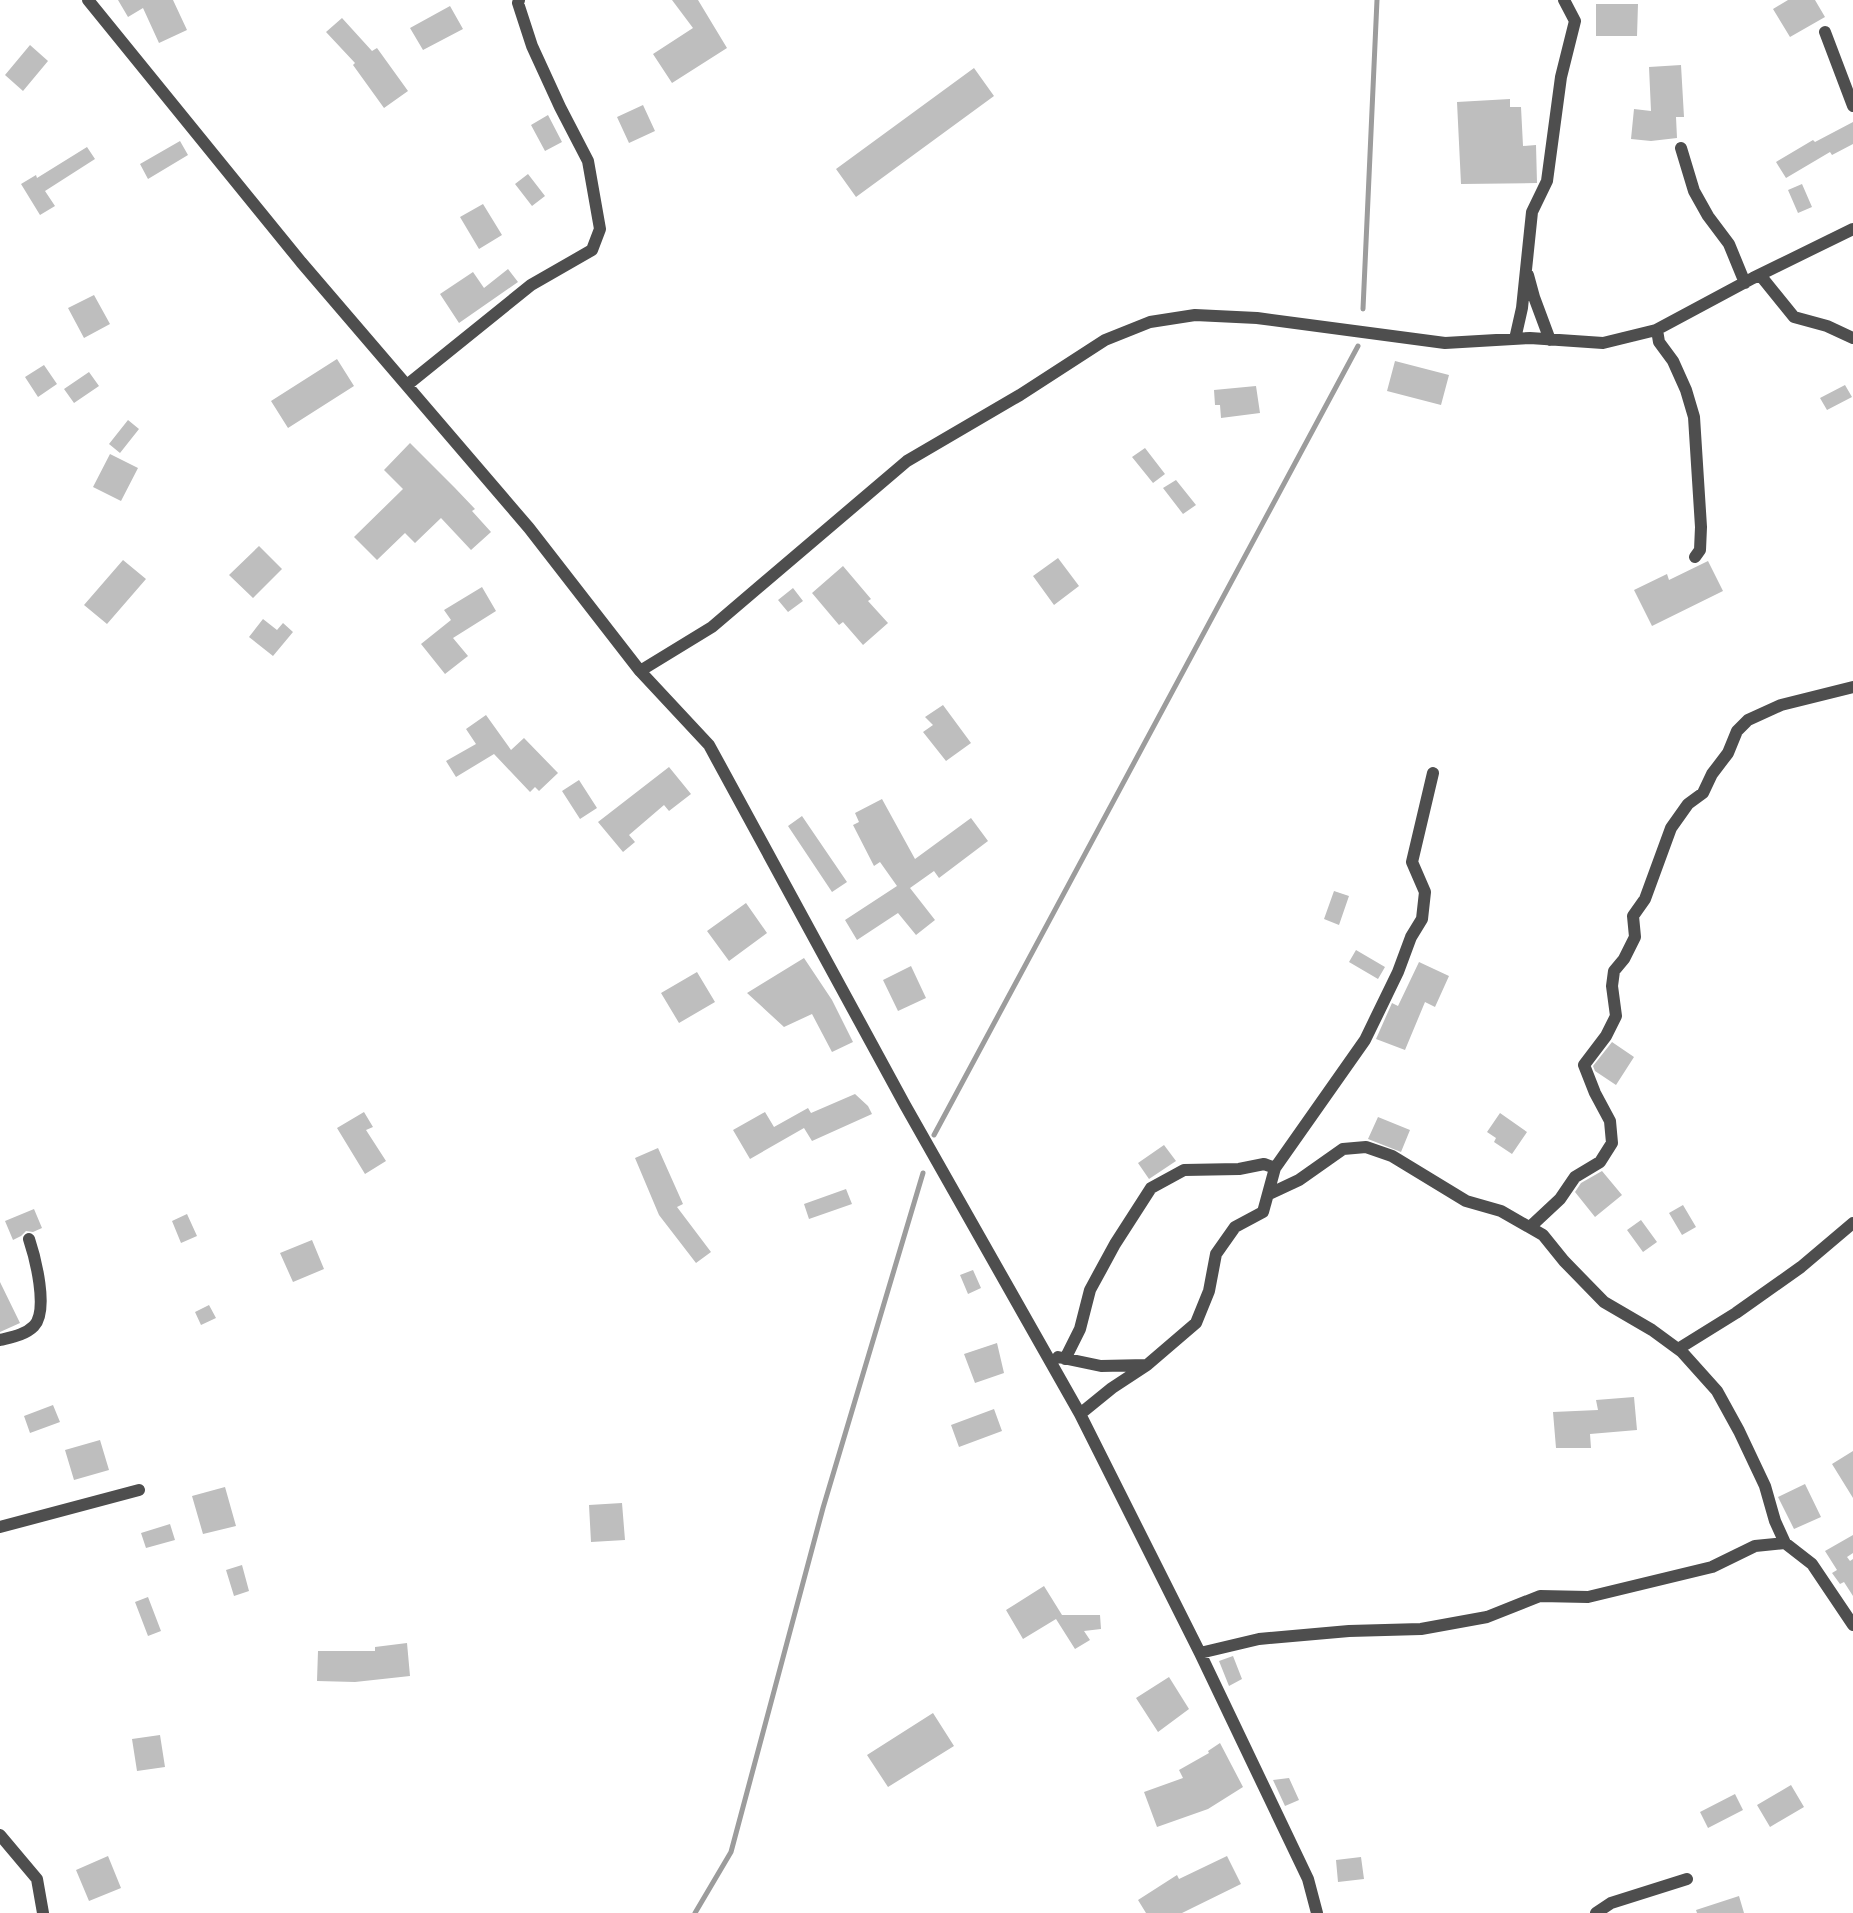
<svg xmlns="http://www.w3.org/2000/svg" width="1853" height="1913" viewBox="0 0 1853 1913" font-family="'PT Sans Narrow',sans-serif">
	<rect width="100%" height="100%" fill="#fff"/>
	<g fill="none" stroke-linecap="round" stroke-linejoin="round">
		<path stroke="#9c9c9c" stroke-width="5" d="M1363,309L1377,0
			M934,1135L1358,346
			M695,1913L731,1852L823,1508L923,1173"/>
	</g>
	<path fill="#bebebe" d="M118,0H173L187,30L159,43L143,8L128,17Z
		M672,0H698L727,48L672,83L653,54L693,28Z
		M1788,0H1815L1825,17L1790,37L1773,9Z
		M1596,4H1638L1637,36H1596Z
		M450,6L463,29L423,50L410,28Z
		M342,18L372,51L377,48L408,91L384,108L353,65L355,63L326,32Z
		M30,45L48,61L23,91L5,75Z
		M1681,65L1684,117H1676L1677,138L1651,141L1631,139L1634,109L1651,111L1649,67Z
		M974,68L994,96L856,197L836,169Z
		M1510,99V107H1521L1523,146L1536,145L1537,183L1461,184L1457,102Z
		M643,105L655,131L629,143L617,117Z
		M548,115L562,142L545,151L531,125Z
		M1853,122V144L1832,155L1830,152L1786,178L1776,162L1813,140L1815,142Z
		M180,141L188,155L148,179L140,164Z
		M87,147L95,159L45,191L55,206L40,215L21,184L36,175L37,178Z
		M528,174L545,196L532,206L515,184Z
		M1802,184L1812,207L1798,213L1788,190Z
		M483,204L502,235L479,249L460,217Z
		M508,269L518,282L459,323L440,294L473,272L484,288Z
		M94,295L110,324L84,338L68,308Z
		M337,359L354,386L288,428L271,401Z
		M1395,361L1449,375L1441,405L1387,391Z
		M44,365L57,384L38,397L25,377Z
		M89,372L99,386L74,403L64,389Z
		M1845,385L1852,397L1827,410L1820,398Z
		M1256,386L1260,413L1221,418L1220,405H1215L1214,390Z
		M128,420L139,429L120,453L109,444Z
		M410,443L455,488L475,509L472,511L491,532L471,550L441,518L415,543L405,533L377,560L354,537L403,489L384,470Z
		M1145,448L1165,474L1153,483L1132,457Z
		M110,454L138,468L121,501L93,487Z
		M1176,480L1196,505L1183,514L1163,488Z
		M259,546L282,569L253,598L229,575Z
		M1058,558L1079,586L1054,605L1033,576Z
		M123,560L146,579L107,624L84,605Z
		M1708,561L1723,591L1652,626L1634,590L1667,574L1669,580Z
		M843,566L871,599L868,601L888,623L863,645L843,622L839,625L812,593Z
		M482,587L496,611L453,638L468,656L445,674L421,644L451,620L444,610Z
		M793,588L803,601L788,612L778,600Z
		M263,619L277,630L283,623L293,632L273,656L249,637Z
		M943,705L971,743L946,761L923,732L933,725L925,717Z
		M486,715L511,750L524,738L558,773L539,791L535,787L530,792L494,754L456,777L446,761L476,744L466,729Z
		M669,767L691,794L669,811L664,805L629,835L635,842L623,852L598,822Z
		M579,780L597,808L580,819L562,791Z
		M882,799L915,859L971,818L988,841L939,878L934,871L910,888L935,920L916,935L898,913L857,940L845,920L897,886L880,862L874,866L853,825L859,822L855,813Z
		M802,816L847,882L832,892L788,826Z
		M1334,891L1349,896L1339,925L1324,919Z
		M746,903L767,933L729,961L707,931Z
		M1356,950L1385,967L1378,979L1349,962Z
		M804,958L832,1000L853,1042L832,1052L812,1014L784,1027L747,993Z
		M1419,962L1449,976L1435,1007L1425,1002L1405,1050L1376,1039L1392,1003L1398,1006Z
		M911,966L926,998L898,1011L883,980Z
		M697,972L715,1002L679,1023L661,993Z
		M1612,1042L1634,1057L1616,1085L1595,1071L1593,1066Z
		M855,1094L868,1106L872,1114L812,1141L804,1128L750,1159L733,1130L765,1112L774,1127L808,1108L811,1113Z
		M364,1112L373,1127L366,1130L386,1161L365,1174L337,1128Z
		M1500,1113L1527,1132L1512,1154L1494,1142L1496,1138L1487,1132Z
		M1378,1117L1410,1130L1401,1152L1368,1139Z
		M1164,1145L1176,1161L1149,1179L1138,1163Z
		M658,1148L683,1204L677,1207L711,1252L696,1263L659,1215L635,1158Z
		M1602,1171L1622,1195L1595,1217L1575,1192L1581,1183Z
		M846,1189L852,1204L809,1219L804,1204Z
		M1683,1205L1696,1227L1682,1235L1669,1213Z
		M34,1209L42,1228L33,1232L26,1231L21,1236L13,1240L5,1221Z
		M187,1214L197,1236L181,1243L172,1221Z
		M1641,1220L1657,1242L1643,1252L1627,1230Z
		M312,1240L324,1269L293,1282L280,1253Z
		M973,1270L981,1288L968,1294L960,1275Z
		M0,1282L20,1323L0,1332Z
		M209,1305L216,1318L201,1325L195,1312Z
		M997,1343L1004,1373L975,1383L964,1354Z
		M1634,1397L1637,1430L1590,1434L1591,1448H1556L1553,1412L1598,1410L1596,1400Z
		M53,1405L60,1422L30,1433L24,1416Z
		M994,1409L1002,1431L959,1447L951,1425Z
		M100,1440L109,1470L74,1480L65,1450Z
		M1853,1451V1498L1832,1464Z
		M1805,1484L1821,1517L1794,1529L1778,1497Z
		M225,1487L236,1526L203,1534L192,1496Z
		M622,1503L625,1540L591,1542L589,1505Z
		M170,1524L175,1540L146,1548L141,1533Z
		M1853,1535V1553L1847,1557L1850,1561L1853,1559V1596L1844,1582L1840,1584L1832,1573L1837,1570L1825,1551Z
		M242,1565L249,1591L234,1596L226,1570Z
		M1044,1586L1062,1615H1100L1101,1629L1084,1631L1090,1640L1075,1649L1056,1619L1023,1639L1006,1610Z
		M148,1597L161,1631L148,1636L135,1602Z
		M407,1643L410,1676L355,1682L317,1681L318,1651H375V1647Z
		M1233,1656L1242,1679L1229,1686L1219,1661Z
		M1169,1677L1189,1709L1158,1732L1136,1698Z
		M933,1713L954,1746L888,1787L867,1755Z
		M160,1735L165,1767L137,1771L132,1739Z
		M1220,1743L1243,1787L1208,1809L1157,1827L1144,1792L1183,1778L1179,1770L1209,1753L1208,1751Z
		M1289,1778L1299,1800L1285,1806L1273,1780Z
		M1791,1785L1804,1807L1770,1827L1757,1805Z
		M1735,1794L1743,1810L1708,1828L1700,1812Z
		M108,1856L121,1888L89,1901L76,1870Z
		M1227,1856L1241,1884L1182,1913H1146L1138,1900L1177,1875L1179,1879Z
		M1361,1857L1364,1879L1338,1882L1336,1860Z
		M1739,1896L1744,1913H1697L1696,1910Z"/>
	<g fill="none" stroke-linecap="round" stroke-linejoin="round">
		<path stroke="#4e4e4e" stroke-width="12" d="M88,0L301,262L529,528L640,671L709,745L905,1105L1080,1414L1200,1653L1308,1879L1317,1913
			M1825,32L1853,106
			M1681,148L1694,191L1708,216L1729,244L1745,283
			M1528,275L1534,297L1550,340
			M1760,275L1794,317L1827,326L1853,338
			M1657,330L1659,342L1673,361L1686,390L1694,417L1701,527L1700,550L1695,557
			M1515,339L1522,308L1532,212L1547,181L1561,77L1575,21L1564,0
			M407,385L531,285L592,250L600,229L588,161L560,107L532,46L518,3L519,0
			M640,671L712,627L907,461L1020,395L1105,340L1150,322L1195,315L1257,318L1445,343L1530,338L1603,343L1656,330L1753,278L1853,229
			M1269,1194L1299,1180L1343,1149L1366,1147L1392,1156L1466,1201L1501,1211L1543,1235L1564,1261L1604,1302L1652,1330L1682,1352L1717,1391L1739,1431L1765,1486L1775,1521L1785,1543
			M1530,1227L1560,1199L1575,1177L1600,1162L1612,1143L1610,1121L1595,1093L1584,1065L1606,1036L1616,1016L1612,986L1614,971L1624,959L1635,937L1633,916L1645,899L1671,828L1688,804L1703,793L1712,774L1728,753L1737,731L1748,720L1781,705L1853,687
			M0,1340C12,1337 25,1335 34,1326C49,1310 35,1257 29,1239
			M1678,1349L1736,1313L1801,1267L1853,1223
			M1058,1357L1101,1366L1147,1365
			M1065,1359L1080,1329L1090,1290L1115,1244L1151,1188L1184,1170L1239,1169L1264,1164L1275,1168
			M1080,1414L1112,1388L1147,1365L1196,1323L1209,1291L1216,1254L1235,1227L1263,1212L1275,1168L1365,1040L1398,972L1411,937L1422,919L1425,892L1412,862L1433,773
			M0,1527L139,1490
			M1200,1653L1259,1639L1349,1631L1421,1629L1487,1617L1540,1596L1588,1597L1712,1567L1755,1546L1785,1543L1812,1564L1853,1625
			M0,1835L37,1879L43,1913
			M1596,1913L1611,1903L1687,1879"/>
	</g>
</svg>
